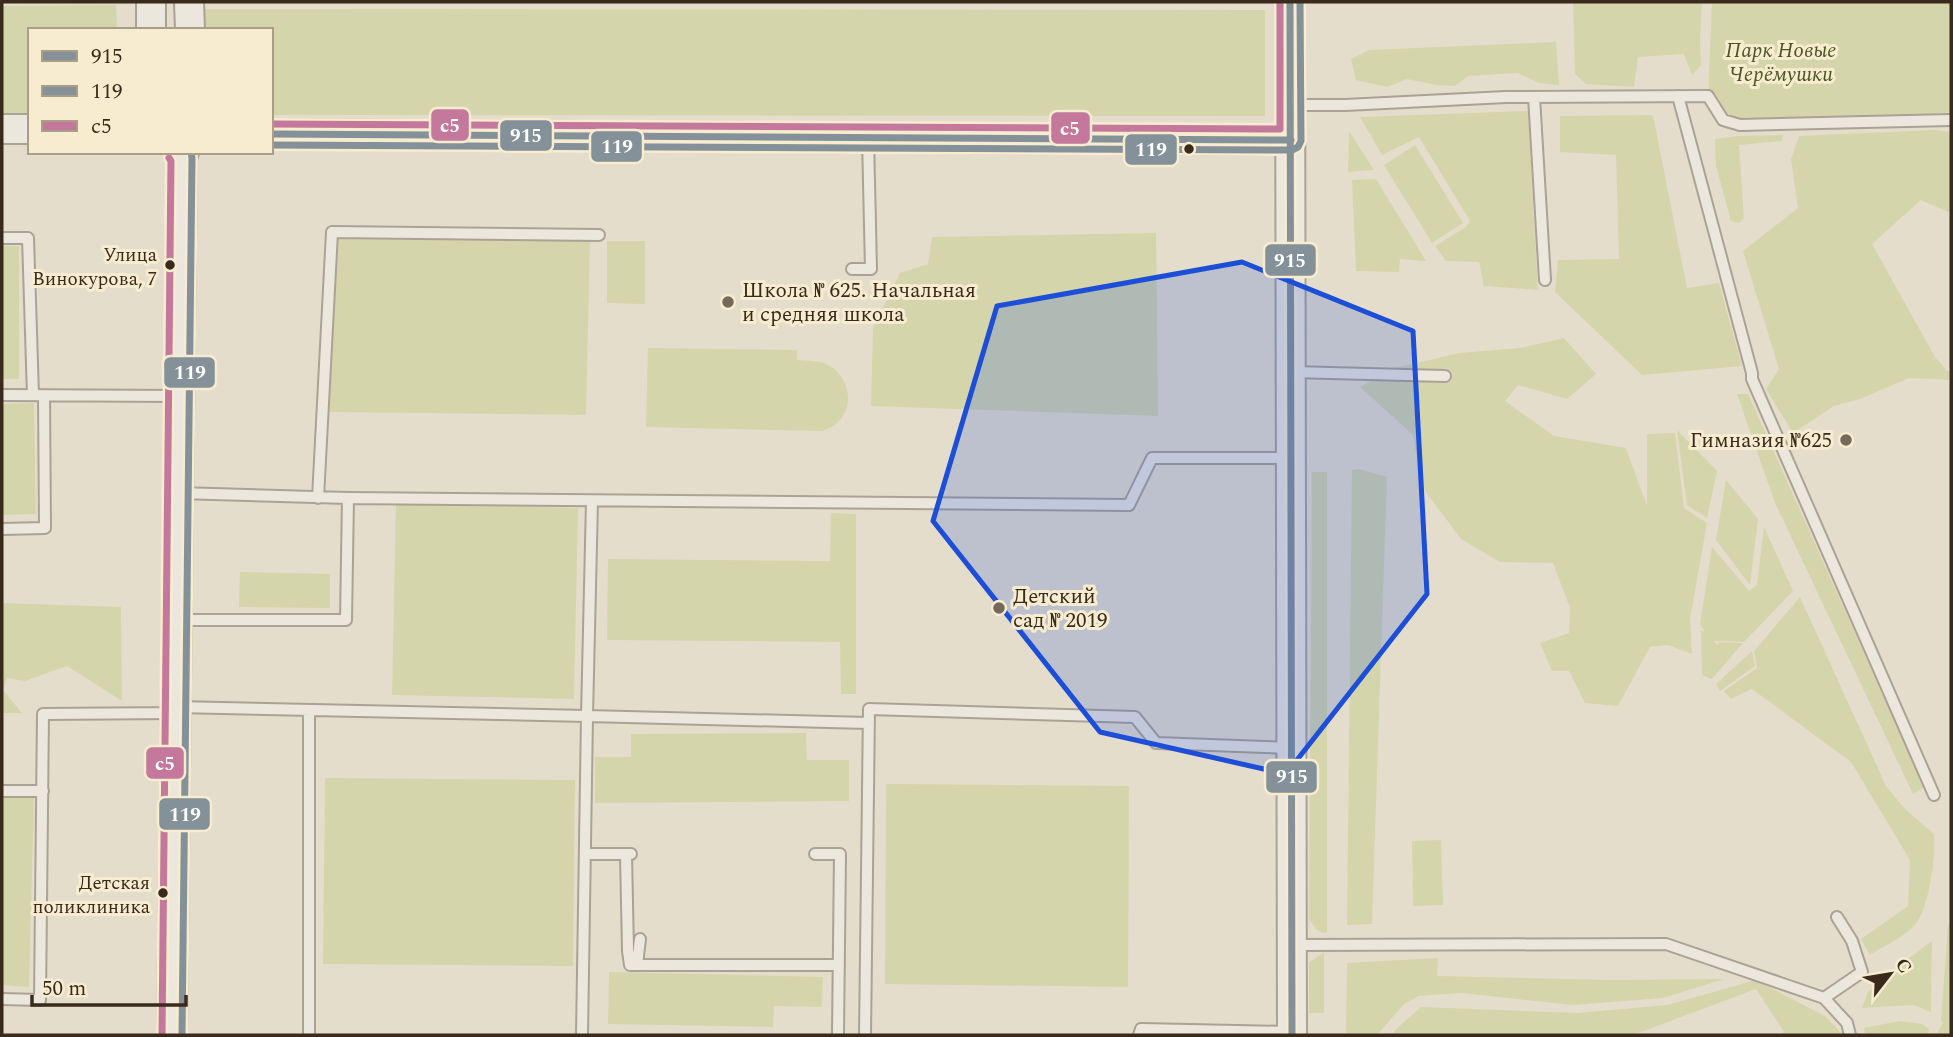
<svg xmlns="http://www.w3.org/2000/svg" width="1953" height="1037" viewBox="0 0 1953 1037" font-family="Spectral,serif">
	<rect width="100%" height="100%" fill="#e5ddcb"/>
	<path fill="#d5d5ac" d="M1573,2H1702L1700,39L1701,65L1692,75L1684,54L1638,57L1634,87L1586,84L1575,74Z
		M1712,2H1951V120H1723L1708,96Z
		M116,5L117,30H30V113H2V6Z
		M204,9L1265,10V116L271,115V30H204Z
		M1556,42L1559,85L1539,83L1518,73L1468,76L1455,86L1436,85L1407,79L1387,87L1356,80L1351,59L1369,50Z
		M1528,111L1538,290L1484,286L1479,262L1446,261L1435,246L1466,227L1470,221L1419,137L1382,155L1360,117Z
		M1653,115L1687,288L1719,283L1742,366L1642,375L1555,292L1558,260L1619,259L1616,155L1560,152V116Z
		M1934,130L1951,132V213L1921,200L1872,244L1935,357L1947,371H1951V380L1909,378L1860,399L1834,406L1793,433L1766,389L1779,369L1743,251L1798,208L1791,159L1799,136Z
		M1349,131L1374,170L1348,172Z
		M1783,135L1782,141L1739,145L1744,218L1739,223L1731,221L1716,166L1715,139L1737,136Z
		M1415,145L1463,223L1432,243L1384,165Z
		M1376,179L1426,261L1400,259L1399,272L1356,271L1352,180Z
		M1156,233L1158,416L871,406L873,328L900,273L928,264L932,237Z
		M333,234L590,240L586,415L329,412Z
		M607,241H645V304L607,303Z
		M2,246H19V379H2Z
		M1564,338L1596,374L1567,399L1518,385L1505,401L1554,436L1626,448L1647,506V434L1675,433L1684,508L1707,523L1690,619L1692,654L1668,645L1650,647L1618,706L1585,703L1569,671H1552L1540,643L1569,633L1570,608L1553,563L1500,562L1461,539L1422,487L1413,435L1360,387L1395,368L1459,353L1521,348Z
		M648,348L797,350V360C808,361 821,360 830,366C850,378 855,407 837,423C833,427 827,429 822,431L646,427Z
		M1737,394H1748L1924,787L1913,794L1775,503Z
		M34,403L36,514L2,515V404Z
		M1677,430L1717,471L1707,518L1687,505Z
		M1359,469L1387,477L1372,924L1347,925L1352,470Z
		M1312,472H1327V932L1323,933L1316,929L1309,919Z
		M1726,480L1758,519L1750,585L1716,540Z
		M396,504L578,508L574,699L392,695Z
		M831,513L856,514V694H841L840,642L607,640L608,559L830,561Z
		M1764,527L1793,591L1744,642L1714,641L1718,645L1719,642L1743,643L1712,679L1702,675L1701,630L1705,632L1700,624L1712,547L1749,591L1757,585Z
		M240,572L330,574V608L239,607Z
		M1800,597L1886,786L1904,808L1934,834C1936,855 1929,914 1912,928C1900,939 1884,946 1870,955L1861,939L1908,906L1910,860L1851,762L1752,689L1731,699L1724,691L1757,668L1754,651Z
		M2,603L121,607L122,701L67,666L25,681L7,678L3,690L22,713H2Z
		M1752,651L1755,666L1720,691L1716,684Z
		M806,733L807,760H849V801L595,803V757H631V734Z
		M325,778L575,780L573,966L323,964Z
		M886,784L1129,786L1128,987L885,984Z
		M2,797H34L29,987L2,985Z
		M1441,840L1443,905L1413,906L1412,841Z
		M1951,920V1035H1936L1943,1023L1941,1021L1948,925Z
		M1932,941L1931,1012L1913,1005L1862,1008L1868,992L1893,970Z
		M1324,952V1013H1309V963Z
		M1438,958L1437,976L1612,980L1724,979L1663,998L1573,1005L1462,993L1419,996L1404,1004L1377,1035H1346L1347,963Z
		M609,972L823,977L822,1007L774,1006L773,1027L608,1024Z
		M1756,980L1825,1016L1843,1035H1780L1784,1032L1756,989L1633,1035H1393L1395,1030L1421,1007L1578,1013L1667,1005Z
		M1899,1021L1922,1024L1929,1029L1928,1035H1865L1864,1028Z"/>
	<g fill="none" stroke-linecap="round" stroke-linejoin="round">
		<defs>
			<path id="service" d="M1678,96L1752,373V379L1934,795
				M1534,97L1545,280
				M1290,105H1345L1506,97L1708,96L1723,120L1740,125L1951,120
				M2,238H28L33,395
				M852,269H871L868,138
				M1292,372L1445,376
				M2,395L177,396
				M178,493L348,498L1129,505L1152,458H1291
				M318,498L332,232L599,235
				M592,501L587,716L868,723
				M2,529L45,528L44,396
				M177,620H346L348,498
				M176,707L587,716L582,1035
				M2,791H43
				M585,854H631
				M626,854L628,951L630,965H839
				M815,854H840L838,1035
				M1292,945L1666,944L1824,998L1847,1023L1850,1035
				M637,965L640,939
				M1824,998L1862,972L1852,941L1837,917
				M2,999L40,1000L43,714L174,713
				M309,1035V711
				M865,1035L869,709L1135,717L1156,743L1289,748
				M1139,1035L1141,1029L1289,1032"/>
			<path id="tertiary" d="M189,2L190,30
				M1290,2L1292,1035
				M151,30V2
				M2,129H30
				M271,134L1291,140
				M172,1035L182,158L184,152"/>
		</defs>
		<use href="#service" stroke="#aaa295" stroke-width="14"/>
		<use href="#tertiary" stroke="#aaa295" stroke-width="32"/>
		<use href="#service" stroke="#ece7dd" stroke-width="10"/>
		<use href="#tertiary" stroke="#ece7dd" stroke-width="28"/>
		<defs>
			<path id="bus-1" d="M1290,2L1292,1035
				M271,134L1291,140"/>
			<path id="bus-2" d="M271,145L1292,150L1298,147L1301,141L1300,2
				M182,1035L192,158L191,152"/>
			<path id="bus-3" d="M271,124L1280,129V2
				M162,1035L171,161L169,158"/>
		</defs>
		<use href="#bus-1" stroke="#f7ecd0" stroke-width="12"/>
		<use href="#bus-2" stroke="#f7ecd0" stroke-width="12"/>
		<use href="#bus-3" stroke="#f7ecd0" stroke-width="12"/>
		<use href="#bus-1" stroke="#849199" stroke-width="7"/>
		<use href="#bus-2" stroke="#849199" stroke-width="7"/>
		<use href="#bus-3" stroke="#c4789b" stroke-width="7"/>
	</g>
	<path fill="#1d4ed8" fill-opacity="0.2" stroke="#1d4ed8" stroke-width="5" stroke-linejoin="round" d="M1242,262L1413,331L1427,594L1286,774L1100,732L933,521L997,306Z"/>
	<g fill="#392a1c" stroke="#f7ecd0" stroke-width="2.5">
		<circle cx="1189" cy="149" r="6"/>
		<circle cx="170" cy="265" r="6"/>
		<circle cx="163" cy="893" r="6"/>
	</g>
	<g fill="#756959" stroke="#f7ecd0" stroke-width="2.5">
		<circle cx="728" cy="302" r="7"/>
		<circle cx="1846" cy="440" r="7"/>
		<circle cx="999" cy="608" r="7"/>
	</g>
	<g text-anchor="middle" stroke-width="6" stroke-linejoin="round" paint-order="stroke">
		<g font-size="19" fill="#392a1c" stroke="#f7ecd0" text-anchor="end">
			<text x="157" y="261">Улица<tspan x="157" dy="24">Винокурова, 7</tspan></text>
			<text x="150" y="889">Детская<tspan x="150" dy="24">поликлиника</tspan></text>
		</g>
		<g font-size="21" font-style="italic" fill="#495622" stroke="#f7ecd0">
			<text x="1781" y="57">Парк Новые<tspan x="1781" dy="24">Черёмушки</tspan></text>
		</g>
		<g font-size="21" fill="#392a1c" stroke="#f7ecd0" text-anchor="start">
			<text x="742" y="297">Школа № 625. Начальная<tspan x="742" dy="24">и средняя школа</tspan></text>
			<text x="1832" y="447" text-anchor="end">Гимназия №625</text>
			<text x="1013" y="603">Детский<tspan x="1013" dy="24">сад № 2019</tspan></text>
		</g>
	</g>
	<g stroke="#f7ecd0" stroke-width="2.5">
		<rect x="430" y="108" width="40" height="34" rx="7" fill="#c4789b"/>
		<rect x="1050" y="111" width="41" height="34" rx="7" fill="#c4789b"/>
		<rect x="499" y="119" width="54" height="33" rx="7" fill="#849199"/>
		<rect x="590" y="130" width="53" height="33" rx="7" fill="#849199"/>
		<rect x="1124" y="133" width="54" height="33" rx="7" fill="#849199"/>
		<rect x="1264" y="243" width="53" height="34" rx="7" fill="#849199"/>
		<rect x="163" y="356" width="53" height="33" rx="7" fill="#849199"/>
		<rect x="145" y="746" width="40" height="34" rx="7" fill="#c4789b"/>
		<rect x="1265" y="760" width="53" height="34" rx="7" fill="#849199"/>
		<rect x="158" y="797" width="53" height="34" rx="7" fill="#849199"/>
	</g>
	<g font-size="19" text-anchor="middle" font-weight="bold" fill="#fff">
		<text x="450" y="132">с5</text>
		<text x="1070" y="135">с5</text>
		<text x="526" y="142">915</text>
		<text x="617" y="153">119</text>
		<text x="1151" y="156">119</text>
		<text x="1290" y="267">915</text>
		<text x="190" y="379">119</text>
		<text x="165" y="770">с5</text>
		<text x="1292" y="783">915</text>
		<text x="185" y="821">119</text>
	</g>
	<rect width="1953" height="1037" fill="none" stroke="#392a1c" stroke-width="7"/>
	<rect x="28" y="28" width="245" height="126" fill="#f7ecd0" stroke="#ab9e88" stroke-width="2"/>
	<rect x="42" y="51" width="35" height="10" fill="#849199" stroke="#ab9e88" stroke-width="2"/>
	<text x="91" y="63" font-size="21" fill="#392a1c">915</text>
	<rect x="42" y="86" width="35" height="10" fill="#849199" stroke="#ab9e88" stroke-width="2"/>
	<text x="91" y="98" font-size="21" fill="#392a1c">119</text>
	<rect x="42" y="121" width="35" height="10" fill="#c4789b" stroke="#ab9e88" stroke-width="2"/>
	<text x="91" y="133" font-size="21" fill="#392a1c">с5</text>
	<g transform="translate(1890 974) rotate(59)" stroke="#f7ecd0" stroke-width="5" paint-order="stroke">
	<path d="M0-5L12 26L0 18L-12 26Z" fill="#392a1c"/>
	<text y="-10" font-size="19" font-weight="bold" text-anchor="middle" fill="#392a1c">С</text>
	</g>
	<path d="M32 995v10h154v-10" fill="none" stroke="#392a1c" stroke-width="3.5"/>
	<text x="42" y="995" font-size="21" fill="#392a1c" stroke="#f7ecd0" stroke-width="5" paint-order="stroke">50 m</text>
</svg>
